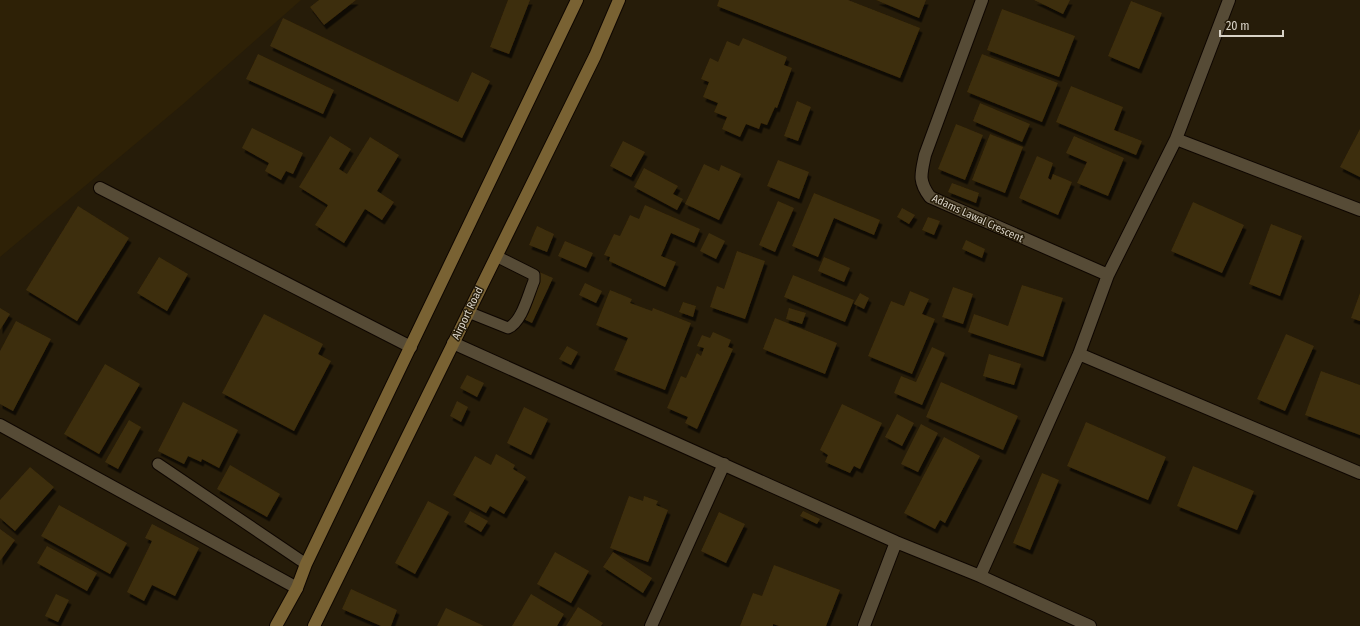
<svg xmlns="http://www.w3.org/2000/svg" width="1360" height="626" viewBox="0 0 1360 626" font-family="'Fira Sans Condensed',sans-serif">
	<defs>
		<filter id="shadow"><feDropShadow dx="2.5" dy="4.5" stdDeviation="0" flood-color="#0009"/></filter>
	</defs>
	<rect width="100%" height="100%" fill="#261c09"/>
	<path fill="#2e2106" d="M0,0H301L182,105L0,257Z"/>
	<path fill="#3d2d0b" filter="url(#shadow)" d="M319,0H356L324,25L310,7Z
		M508,0H530L509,54L490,47Z
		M719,0H848L920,28L900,78L717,6Z
		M876,0H926L919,18Z
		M1034,0H1070L1063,14Z
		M1131,1L1162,13L1139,69L1108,56Z
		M1002,9L1075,36L1059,77L987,50Z
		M283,18L458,102L472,72L490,81L462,138L270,46Z
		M743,38L787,57L784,65L792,68L777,108L775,107L767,125L761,123L759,129L746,124L740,137L722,129L727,117L714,112L718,103L703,97L709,82L701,79L710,58L718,62L727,41L739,46Z
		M258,54L334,90L323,114L246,79Z
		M982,54L1058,83L1042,122L967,92Z
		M1071,86L1123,107L1114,130L1142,141L1136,155L1056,122Z
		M797,101L811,107L798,141L784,136Z
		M980,103L1030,124L1022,142L973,121Z
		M956,124L983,135L965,180L938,169Z
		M252,128L303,153L293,174L286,171L281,180L265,171L269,163L242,148Z
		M1360,129V177L1340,167Z
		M990,134L1023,147L1005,193L972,180Z
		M330,136L351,149L339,169L347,174L370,137L399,155L377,191L394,202L382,220L365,209L344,243L315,225L328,205L299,187Z
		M1074,136L1124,158L1108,196L1077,183L1087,162L1066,153Z
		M623,141L645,152L631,177L610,166Z
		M1037,156L1053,163L1048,178L1051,180L1053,174L1072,182L1058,215L1019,198Z
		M778,160L809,172L799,199L767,186Z
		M704,164L719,171L721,165L741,174L719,220L685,204Z
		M644,168L678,186L673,194L683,199L677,210L634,187Z
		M952,183L979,193L976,203L948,192Z
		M814,193L880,220L874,235L834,218L818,257L792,246Z
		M778,201L794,208L775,252L759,245Z
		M1193,202L1244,225L1222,273L1171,251Z
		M645,205L700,229L694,243L671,233L661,256L676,262L665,287L609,261L610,257L604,255L614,234L620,236L630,215L639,219Z
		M78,206L129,238L77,321L26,290Z
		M902,208L915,215L909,224L897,217Z
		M928,217L940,221L934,235L922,230Z
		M1271,224L1302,236L1280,296L1249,284Z
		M537,226L554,234L547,252L529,245Z
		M709,233L725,241L716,259L700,251Z
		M966,240L985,249L982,258L962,249Z
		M565,241L593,253L586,268L558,256Z
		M737,251L765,261L745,319L710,307L717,286L724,289Z
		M159,257L188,274L167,311L137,293Z
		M824,257L850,268L844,282L818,271Z
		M537,271L553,278L532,323L515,315Z
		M793,275L854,300L845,322L784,297Z
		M585,283L602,291L596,303L579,295Z
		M1022,285L1063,298L1043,357L968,332L974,314L1008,326Z
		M953,287L973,294L963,324L942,317Z
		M610,290L632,299L630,303L652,311L653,308L691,323L665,390L614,370L628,338L596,325Z
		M910,291L929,299L922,314L935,319L912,374L868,356L891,301L904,306Z
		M860,293L869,298L864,309L854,304Z
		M1360,293V321L1351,318Z
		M683,302L696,306L693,317L679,312Z
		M0,308L10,314L0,330Z
		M789,308L806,313L802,324L786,319Z
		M264,314L323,344L318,354L331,361L294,431L222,393Z
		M775,318L837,343L825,374L763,349Z
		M16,321L51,339L13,411L0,404V351Z
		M713,332L731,340L728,347L733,349L697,429L685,423L688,417L667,408L681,376L686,378L697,353L701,356L704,348L697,346L702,335L710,338Z
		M1286,334L1314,346L1285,411L1257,399Z
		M567,346L578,352L571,365L559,359Z
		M932,347L945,353L922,405L894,393L901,376L916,382Z
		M989,354L1021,364L1014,385L983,376Z
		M105,364L140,384L99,454L64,434Z
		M1321,371L1360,385V435L1305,415Z
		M467,375L484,383L477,397L460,388Z
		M941,382L1018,416L1003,450L926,417Z
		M457,401L468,407L461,422L450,416Z
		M183,402L238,430L219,468L202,459L201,462L188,456L184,464L158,451Z
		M842,404L882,423L860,469L854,466L850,473L825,462L828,455L820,450Z
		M524,407L548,419L531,455L507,443Z
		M897,414L914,423L902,446L885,437Z
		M129,420L141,427L118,469L105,462Z
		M1086,422L1166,457L1148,500L1067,466Z
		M921,424L938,433L918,472L901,464Z
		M944,437L980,456L945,523L940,520L935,529L904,513Z
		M496,454L515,465L513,469L526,477L504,514L490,506L486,513L453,495L475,456L491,465Z
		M230,465L280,494L267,517L217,489Z
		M1193,466L1254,491L1237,530L1177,506Z
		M30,467L54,487L15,531L0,518V500Z
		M1042,473L1059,480L1030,550L1013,543Z
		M629,496L643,501L644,496L658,501L656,505L668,510L648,562L610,548Z
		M428,501L449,512L415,574L395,563Z
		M59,505L127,543L110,574L41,536Z
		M470,511L488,521L481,532L464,522Z
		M803,511L820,519L817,524L800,516Z
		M719,512L745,524L726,563L701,551Z
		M152,524L199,548L175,596L152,585L144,601L127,592L152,541L145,538Z
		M0,529L15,540L0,561Z
		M47,546L97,573L87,591L37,563Z
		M555,552L589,571L571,603L537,584Z
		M613,552L652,578L643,593L603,567Z
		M774,565L840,590L826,626H779L773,624V626H740L753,593L762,596Z
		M351,589L397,610L391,626H381L342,609Z
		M56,594L69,600L58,622L45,616Z
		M531,594L564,614L557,626H512Z
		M578,607L603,623L601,626H566Z
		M446,608L484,626H437Z"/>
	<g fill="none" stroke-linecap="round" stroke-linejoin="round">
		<defs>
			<path id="lane" d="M468,312L508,328C522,322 528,295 534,281V275L496,256
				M158,464L306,564"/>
			<path id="street" d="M982,0L925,155C921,174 918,181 930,197L1108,275
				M1176,139L1360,210
				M100,188L411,347
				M453,343L896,542L980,576L1090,626
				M1079,354L1360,473
				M0,425L297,588
				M980,576L1079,354L1108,275L1176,139L1229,0
				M651,626L724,464
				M864,626L896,542"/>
			<path id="secondary" d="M276,626L297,588L306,564L577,0
				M314,626L595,56L619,0"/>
		</defs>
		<use href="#lane" stroke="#0e0600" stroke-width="13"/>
		<use href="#street" stroke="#0e0600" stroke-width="14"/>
		<use href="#secondary" stroke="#0e0600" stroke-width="14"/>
		<use href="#lane" stroke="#564b36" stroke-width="11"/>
		<use href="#street" stroke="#564b36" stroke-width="12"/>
		<use href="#secondary" stroke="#796233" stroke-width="12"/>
	</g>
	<g text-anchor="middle" stroke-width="3" stroke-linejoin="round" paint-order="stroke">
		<g font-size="11" fill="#d8d2c6" stroke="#261c09">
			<text transform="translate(978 218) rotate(25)" y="4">Adams Lawal Crescent</text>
			<text transform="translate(467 313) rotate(-64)" y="4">Airport Road</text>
		</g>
	</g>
	<path d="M1220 30v6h63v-6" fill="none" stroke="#d8d2c6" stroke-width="2"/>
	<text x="1226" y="30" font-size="12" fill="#d8d2c6" stroke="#261c09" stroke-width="3" paint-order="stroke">20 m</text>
</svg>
